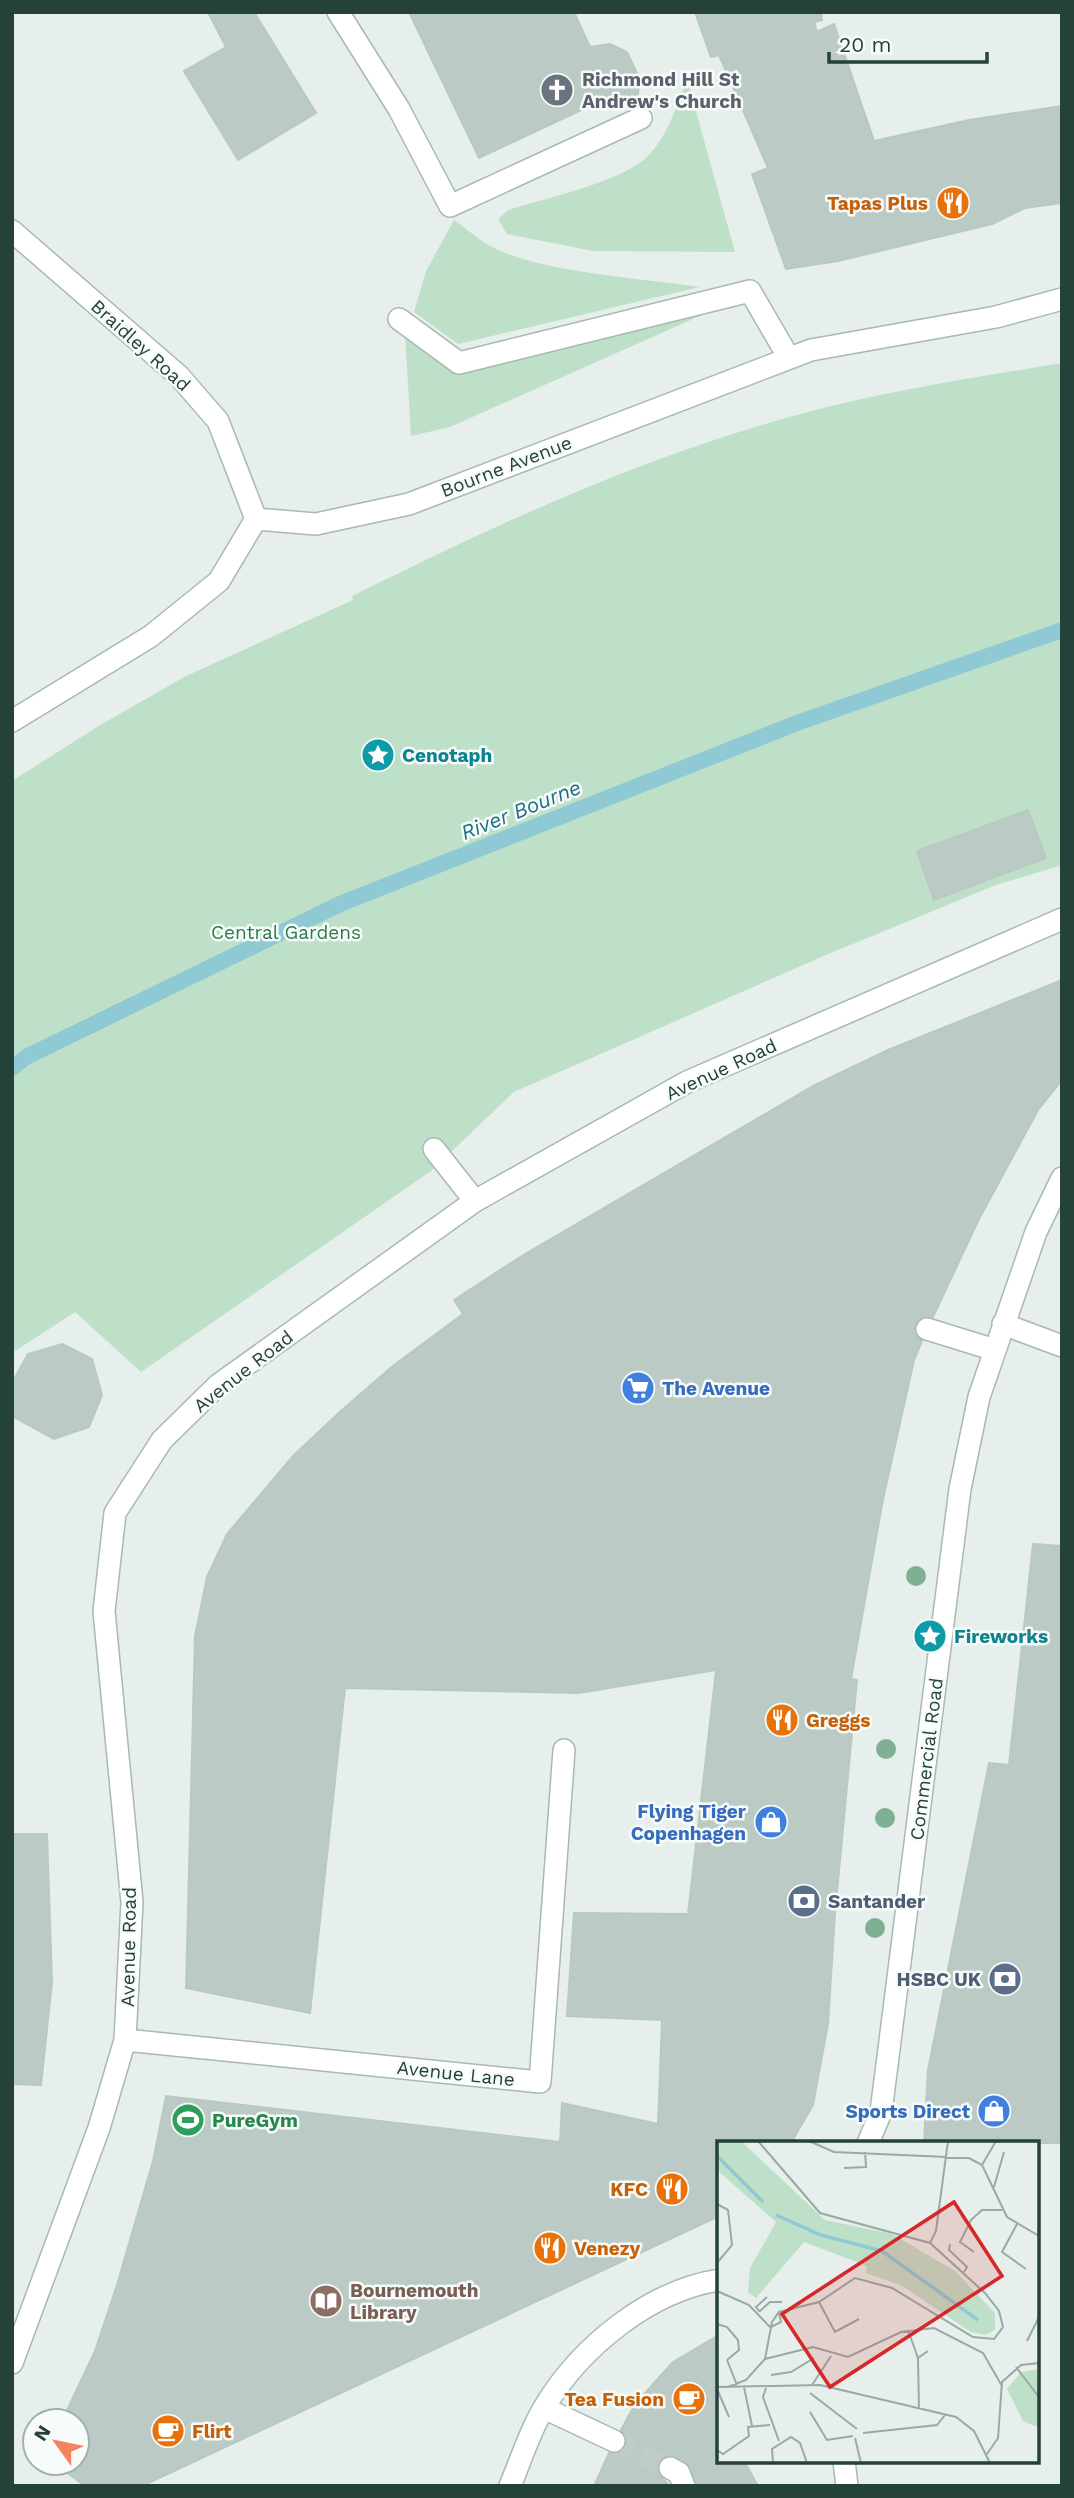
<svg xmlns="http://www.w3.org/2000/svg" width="1074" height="2498" viewBox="0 0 1074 2498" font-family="'Work Sans',sans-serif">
	<rect width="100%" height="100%" fill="#e6efeb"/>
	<path fill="#bfe0c8" d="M687,79L735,252L593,251L507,234L498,219L508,210C545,198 622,182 648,156C668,136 677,104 687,79Z
		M454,220C467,229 480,241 494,248C545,273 641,278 700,287L458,344L414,312L426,271Z
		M711,311L450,427L411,436L405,334L456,373Z
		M1062,363V865L996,885L826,955L514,1092L431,1171L141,1372L75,1312L12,1353V781L97,727L184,677L353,600L352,596C492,526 645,456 797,415C883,391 974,378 1062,363Z"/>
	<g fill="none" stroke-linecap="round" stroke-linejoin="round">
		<path stroke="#8ec9d4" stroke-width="16" d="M12,1068L26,1057L340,904L797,723L1062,630"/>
	</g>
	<path fill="#bbcac4" stroke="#b8c9c2" stroke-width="2" d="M208,12H254L316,113L238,160L184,71L226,47Z
		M409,12H574L590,47L610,44L627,52L640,80L637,101L619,109L598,102L479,158Z
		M695,12H821L822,20L814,22L817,32L834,24L874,141L969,120L1062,106V203L1025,208L992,224L838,261L786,269L752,174L768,168L719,55L711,57Z
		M1028,810L1046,858L934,900L917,851Z
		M1062,980V1080L1038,1110L979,1219L933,1317L923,1316L914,1326V1333L922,1341L914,1360L883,1499L851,1679L857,1680L835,1913L828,2024L813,2105L791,2143H719V2216L142,2486H85L66,2472L63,2463H77V2421H62L95,2351L117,2285L153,2161L166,2096L560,2142L562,2103L658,2124L662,2020L567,2016L574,1913L688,1914L716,1670L579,1693L345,1688L310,2013L186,1988L195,1636L207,1577L227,1534L293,1456L342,1410L394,1365L463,1314L454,1300L525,1254L815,1085L888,1050Z
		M62,1344L92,1359L102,1395L89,1427L54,1439L12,1416V1383L28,1354Z
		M1033,1544L1062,1546V2143H924L928,2070L989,1763L1009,1765Z
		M12,1834H47L52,1982L41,2085L12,2084Z
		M719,2335V2461H744L758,2486H697L691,2468L670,2455L663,2457L657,2468L659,2475L670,2486H594L609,2453L616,2454L626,2447L627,2439L621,2430L635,2404L673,2362Z"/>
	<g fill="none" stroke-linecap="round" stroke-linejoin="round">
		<path stroke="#bfccc8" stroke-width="21" stroke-dasharray="21 10" stroke-linecap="butt" d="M614,2441L670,2468"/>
		<defs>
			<path id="minor" d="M338,12L399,109L450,206L641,118
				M12,231L179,376L218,421L256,519
				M399,319L459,363L750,291L789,358
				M256,519L316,524L409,504L811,350L996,317L1062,299
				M12,721L151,636L219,581L256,519
				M434,1149L475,1201
				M1003,1324L1062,1346
				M927,1329L995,1350
				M125,2040L540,2082L564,1750
				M868,2143L881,2112L960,1489L979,1397L1036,1232L1062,1178
				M12,2363L99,2128L125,2040L132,1902L104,1611L115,1513L162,1440L218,1385L475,1201L687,1082L1062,919
				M544,2408L614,2441
				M844,2461L847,2486
				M670,2468L679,2473L684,2486
				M510,2486C521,2460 530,2430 545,2406C581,2347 649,2291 719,2280"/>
		</defs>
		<use href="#minor" stroke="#a8b8b2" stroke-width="24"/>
		<use href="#minor" stroke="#fff" stroke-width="21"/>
	</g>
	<g fill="#80af93">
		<circle cx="916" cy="1576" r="10"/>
		<circle cx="886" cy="1749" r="10"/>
		<circle cx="885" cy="1818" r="10"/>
		<circle cx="875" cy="1928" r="10"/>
	</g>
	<defs>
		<symbol id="church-disc" viewBox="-11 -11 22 22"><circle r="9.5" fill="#6b7280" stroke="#f7fbf9"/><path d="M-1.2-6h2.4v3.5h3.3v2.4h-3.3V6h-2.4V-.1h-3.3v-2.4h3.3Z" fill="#fff"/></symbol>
		<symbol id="restaurant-disc" viewBox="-11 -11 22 22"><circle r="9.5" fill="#e8710a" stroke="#f7fbf9"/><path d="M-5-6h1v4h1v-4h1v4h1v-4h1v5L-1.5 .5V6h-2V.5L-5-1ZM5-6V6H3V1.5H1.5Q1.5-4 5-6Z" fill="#fff"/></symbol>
		<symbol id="sight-disc" viewBox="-11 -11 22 22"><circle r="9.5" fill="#0f9aa8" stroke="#f7fbf9"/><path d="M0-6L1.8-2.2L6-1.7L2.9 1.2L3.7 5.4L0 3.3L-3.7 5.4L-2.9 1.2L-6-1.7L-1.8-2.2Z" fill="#fff"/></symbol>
		<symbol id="supermarket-disc" viewBox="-11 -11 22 22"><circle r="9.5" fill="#3f7fe0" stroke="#f7fbf9"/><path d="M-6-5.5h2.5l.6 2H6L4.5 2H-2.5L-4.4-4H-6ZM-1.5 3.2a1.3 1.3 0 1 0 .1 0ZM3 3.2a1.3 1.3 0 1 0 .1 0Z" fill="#fff"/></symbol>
		<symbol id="shop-disc" viewBox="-11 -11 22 22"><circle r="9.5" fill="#3f7fe0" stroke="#f7fbf9"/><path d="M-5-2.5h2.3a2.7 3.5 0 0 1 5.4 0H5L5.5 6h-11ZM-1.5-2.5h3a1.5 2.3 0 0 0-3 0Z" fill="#fff"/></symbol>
		<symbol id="bank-disc" viewBox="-11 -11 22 22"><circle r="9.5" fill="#5c6f8a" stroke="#f7fbf9"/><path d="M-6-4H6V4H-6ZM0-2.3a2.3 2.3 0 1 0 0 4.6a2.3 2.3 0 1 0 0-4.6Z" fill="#fff"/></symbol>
		<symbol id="stadium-disc" viewBox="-11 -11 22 22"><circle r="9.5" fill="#2e9e5b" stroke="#f7fbf9"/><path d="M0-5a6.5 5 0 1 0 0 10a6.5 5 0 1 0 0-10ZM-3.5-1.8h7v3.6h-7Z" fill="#fff"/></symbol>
		<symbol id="library-disc" viewBox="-11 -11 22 22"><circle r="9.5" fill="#8d6e63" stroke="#f7fbf9"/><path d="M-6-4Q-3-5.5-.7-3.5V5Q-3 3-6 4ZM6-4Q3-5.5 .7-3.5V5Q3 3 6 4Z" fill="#fff"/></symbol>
		<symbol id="cafe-disc" viewBox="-11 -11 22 22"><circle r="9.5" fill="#e8710a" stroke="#f7fbf9"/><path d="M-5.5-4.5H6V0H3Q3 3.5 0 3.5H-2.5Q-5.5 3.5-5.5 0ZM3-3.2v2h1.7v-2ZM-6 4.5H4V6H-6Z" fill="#fff"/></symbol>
	</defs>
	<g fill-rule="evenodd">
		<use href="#church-disc" x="538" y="71" width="38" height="38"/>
		<use href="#restaurant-disc" x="934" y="184" width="38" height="38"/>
		<use href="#sight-disc" x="359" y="736" width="38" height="38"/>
		<use href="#supermarket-disc" x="619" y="1369" width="38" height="38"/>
		<use href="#sight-disc" x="911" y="1617" width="38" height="38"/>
		<use href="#restaurant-disc" x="763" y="1701" width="38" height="38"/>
		<use href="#shop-disc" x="752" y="1803" width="38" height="38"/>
		<use href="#bank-disc" x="785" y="1882" width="38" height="38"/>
		<use href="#bank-disc" x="986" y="1960" width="38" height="38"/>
		<use href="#shop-disc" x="975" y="2092" width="38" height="38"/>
		<use href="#stadium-disc" x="169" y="2101" width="38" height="38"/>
		<use href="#restaurant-disc" x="653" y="2170" width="38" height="38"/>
		<use href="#restaurant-disc" x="531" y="2229" width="38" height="38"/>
		<use href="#library-disc" x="307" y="2282" width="38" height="38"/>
		<use href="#cafe-disc" x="670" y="2380" width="38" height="38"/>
		<use href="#cafe-disc" x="149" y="2412" width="38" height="38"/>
	</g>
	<g text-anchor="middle" stroke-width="5" stroke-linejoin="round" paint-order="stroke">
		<g font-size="19" font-weight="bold" fill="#5b616d" stroke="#f7fbf9" text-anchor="start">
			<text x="582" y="86">Richmond Hill St<tspan x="582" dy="22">Andrew's Church</tspan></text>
		</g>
		<g font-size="19" font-weight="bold" fill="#c56008" stroke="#f7fbf9" text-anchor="end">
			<text x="928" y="210">Tapas Plus</text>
			<text x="806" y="1727" text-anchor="start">Greggs</text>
			<text x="648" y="2196">KFC</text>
			<text x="574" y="2255" text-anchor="start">Venezy</text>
			<text x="664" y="2406">Tea Fusion</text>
			<text x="192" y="2438" text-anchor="start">Flirt</text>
		</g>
		<g font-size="19" fill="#24423a" stroke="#f7fbf9">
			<text transform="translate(141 345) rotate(42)" y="7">Braidley Road</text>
			<text transform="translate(506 466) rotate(-21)" y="7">Bourne Avenue</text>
			<text transform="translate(721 1069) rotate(-25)" y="7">Avenue Road</text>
			<text transform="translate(243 1371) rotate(-38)" y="7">Avenue Road</text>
			<text transform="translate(926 1759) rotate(-83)" y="7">Commercial Road</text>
			<text transform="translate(128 1947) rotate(-89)" y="7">Avenue Road</text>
			<text transform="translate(456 2073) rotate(6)" y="7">Avenue Lane</text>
		</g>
		<g font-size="19" font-weight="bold" fill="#0d838f" stroke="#f7fbf9" text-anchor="start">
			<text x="402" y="762">Cenotaph</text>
			<text x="954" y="1643">Fireworks</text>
		</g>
		<g font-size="19" fill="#2d7a4b" stroke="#f7fbf9">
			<text x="286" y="939">Central Gardens</text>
		</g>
		<g font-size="19" font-weight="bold" fill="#366cbe" stroke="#f7fbf9" text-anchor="end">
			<text x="662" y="1395" text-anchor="start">The Avenue</text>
			<text x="746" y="1818">Flying Tiger<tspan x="746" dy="22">Copenhagen</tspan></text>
			<text x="970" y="2118">Sports Direct</text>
		</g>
		<g font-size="19" font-weight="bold" fill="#4e5e75" stroke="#f7fbf9" text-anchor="start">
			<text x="828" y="1908">Santander</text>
			<text x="981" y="1986" text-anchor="end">HSBC UK</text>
		</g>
		<g font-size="19" font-weight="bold" fill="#27864d" stroke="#f7fbf9" text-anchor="start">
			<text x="212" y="2127">PureGym</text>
		</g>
		<g font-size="19" font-weight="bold" fill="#785e54" stroke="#f7fbf9" text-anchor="start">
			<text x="350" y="2297">Bournemouth<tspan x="350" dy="22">Library</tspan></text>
		</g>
		<g font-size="21" font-style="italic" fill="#1c6f80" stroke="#f7fbf9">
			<text transform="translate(521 810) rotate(-22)" y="7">River Bourne</text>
		</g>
	</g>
	<g transform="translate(717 2141)">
		<rect width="322" height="322" fill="#e6efeb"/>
		<path d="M24,0L108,79L175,93L238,130L278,172V189L268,194L254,191L185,145L149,132L150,125L87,101L39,157L31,151L33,127L59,81L0,29V1ZM322,228V287L306,280L290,248L304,231Z" fill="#bfe0c8"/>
		<path fill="none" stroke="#8ec9d4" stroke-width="3.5" d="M0,15L46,61M59,74L104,94L165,110L261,179"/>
		<path fill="none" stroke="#98aaa4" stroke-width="2" d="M92,0L117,11L252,17L265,24L290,76L322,95M265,24L279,0M127,27L149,26L148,11M277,46L287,11M0,63L11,69L15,104L0,122M300,83L285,111L309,128M213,102L219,90L231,0M233,103L232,109L250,126L247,131M257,111L243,101L254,79L265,69H285M0,150L32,164L53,186M102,161L118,191L142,178M43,170L53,161H65M43,171L39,166L50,156M0,183L10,186L21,199L22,209L10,219M54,186L64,181L62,171M191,189L201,217M310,200L322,176M48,218L96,206L131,216L184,191L217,187L266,212L285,245M10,219L20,244M299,226L322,256M54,234L74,231L97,217M95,244L114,215M0,246L103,244L239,276L257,290L273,322M11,246L29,239L48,218L55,181L62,171L102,161L138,137L175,147L256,196L277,198L286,186L282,170L268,152L213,102L103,72L41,0M27,246L35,285M49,247L46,256L62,300M0,248L12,276M93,252L140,288M202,269L201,217L211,210M93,271L110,299L136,295M146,292L220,284L228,274M138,297L144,322M0,309L6,313L32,295L31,286L53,284M270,313L281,297L285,241L304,224L322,222M56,322L55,308L74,296L83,302L90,322"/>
		<path fill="#d62828" fill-opacity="0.15" stroke="#d62828" stroke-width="3.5" d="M237,61L285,135L113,246L65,173Z"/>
		<rect width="322" height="322" fill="none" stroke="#24423a" stroke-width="3.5"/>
	</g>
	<rect width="1074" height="2498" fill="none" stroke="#24423a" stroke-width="28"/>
	<g transform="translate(56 2442) rotate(303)"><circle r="33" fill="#f7fbf9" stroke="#a3b1ad" stroke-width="2"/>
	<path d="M0-5L12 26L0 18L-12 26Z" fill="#f4845f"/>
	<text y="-10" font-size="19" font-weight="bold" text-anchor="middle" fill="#24423a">N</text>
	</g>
	<path d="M829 52v10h158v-10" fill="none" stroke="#24423a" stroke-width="3.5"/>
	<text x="839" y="52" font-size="21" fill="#24423a" stroke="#f7fbf9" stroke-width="5" paint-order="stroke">20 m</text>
</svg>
